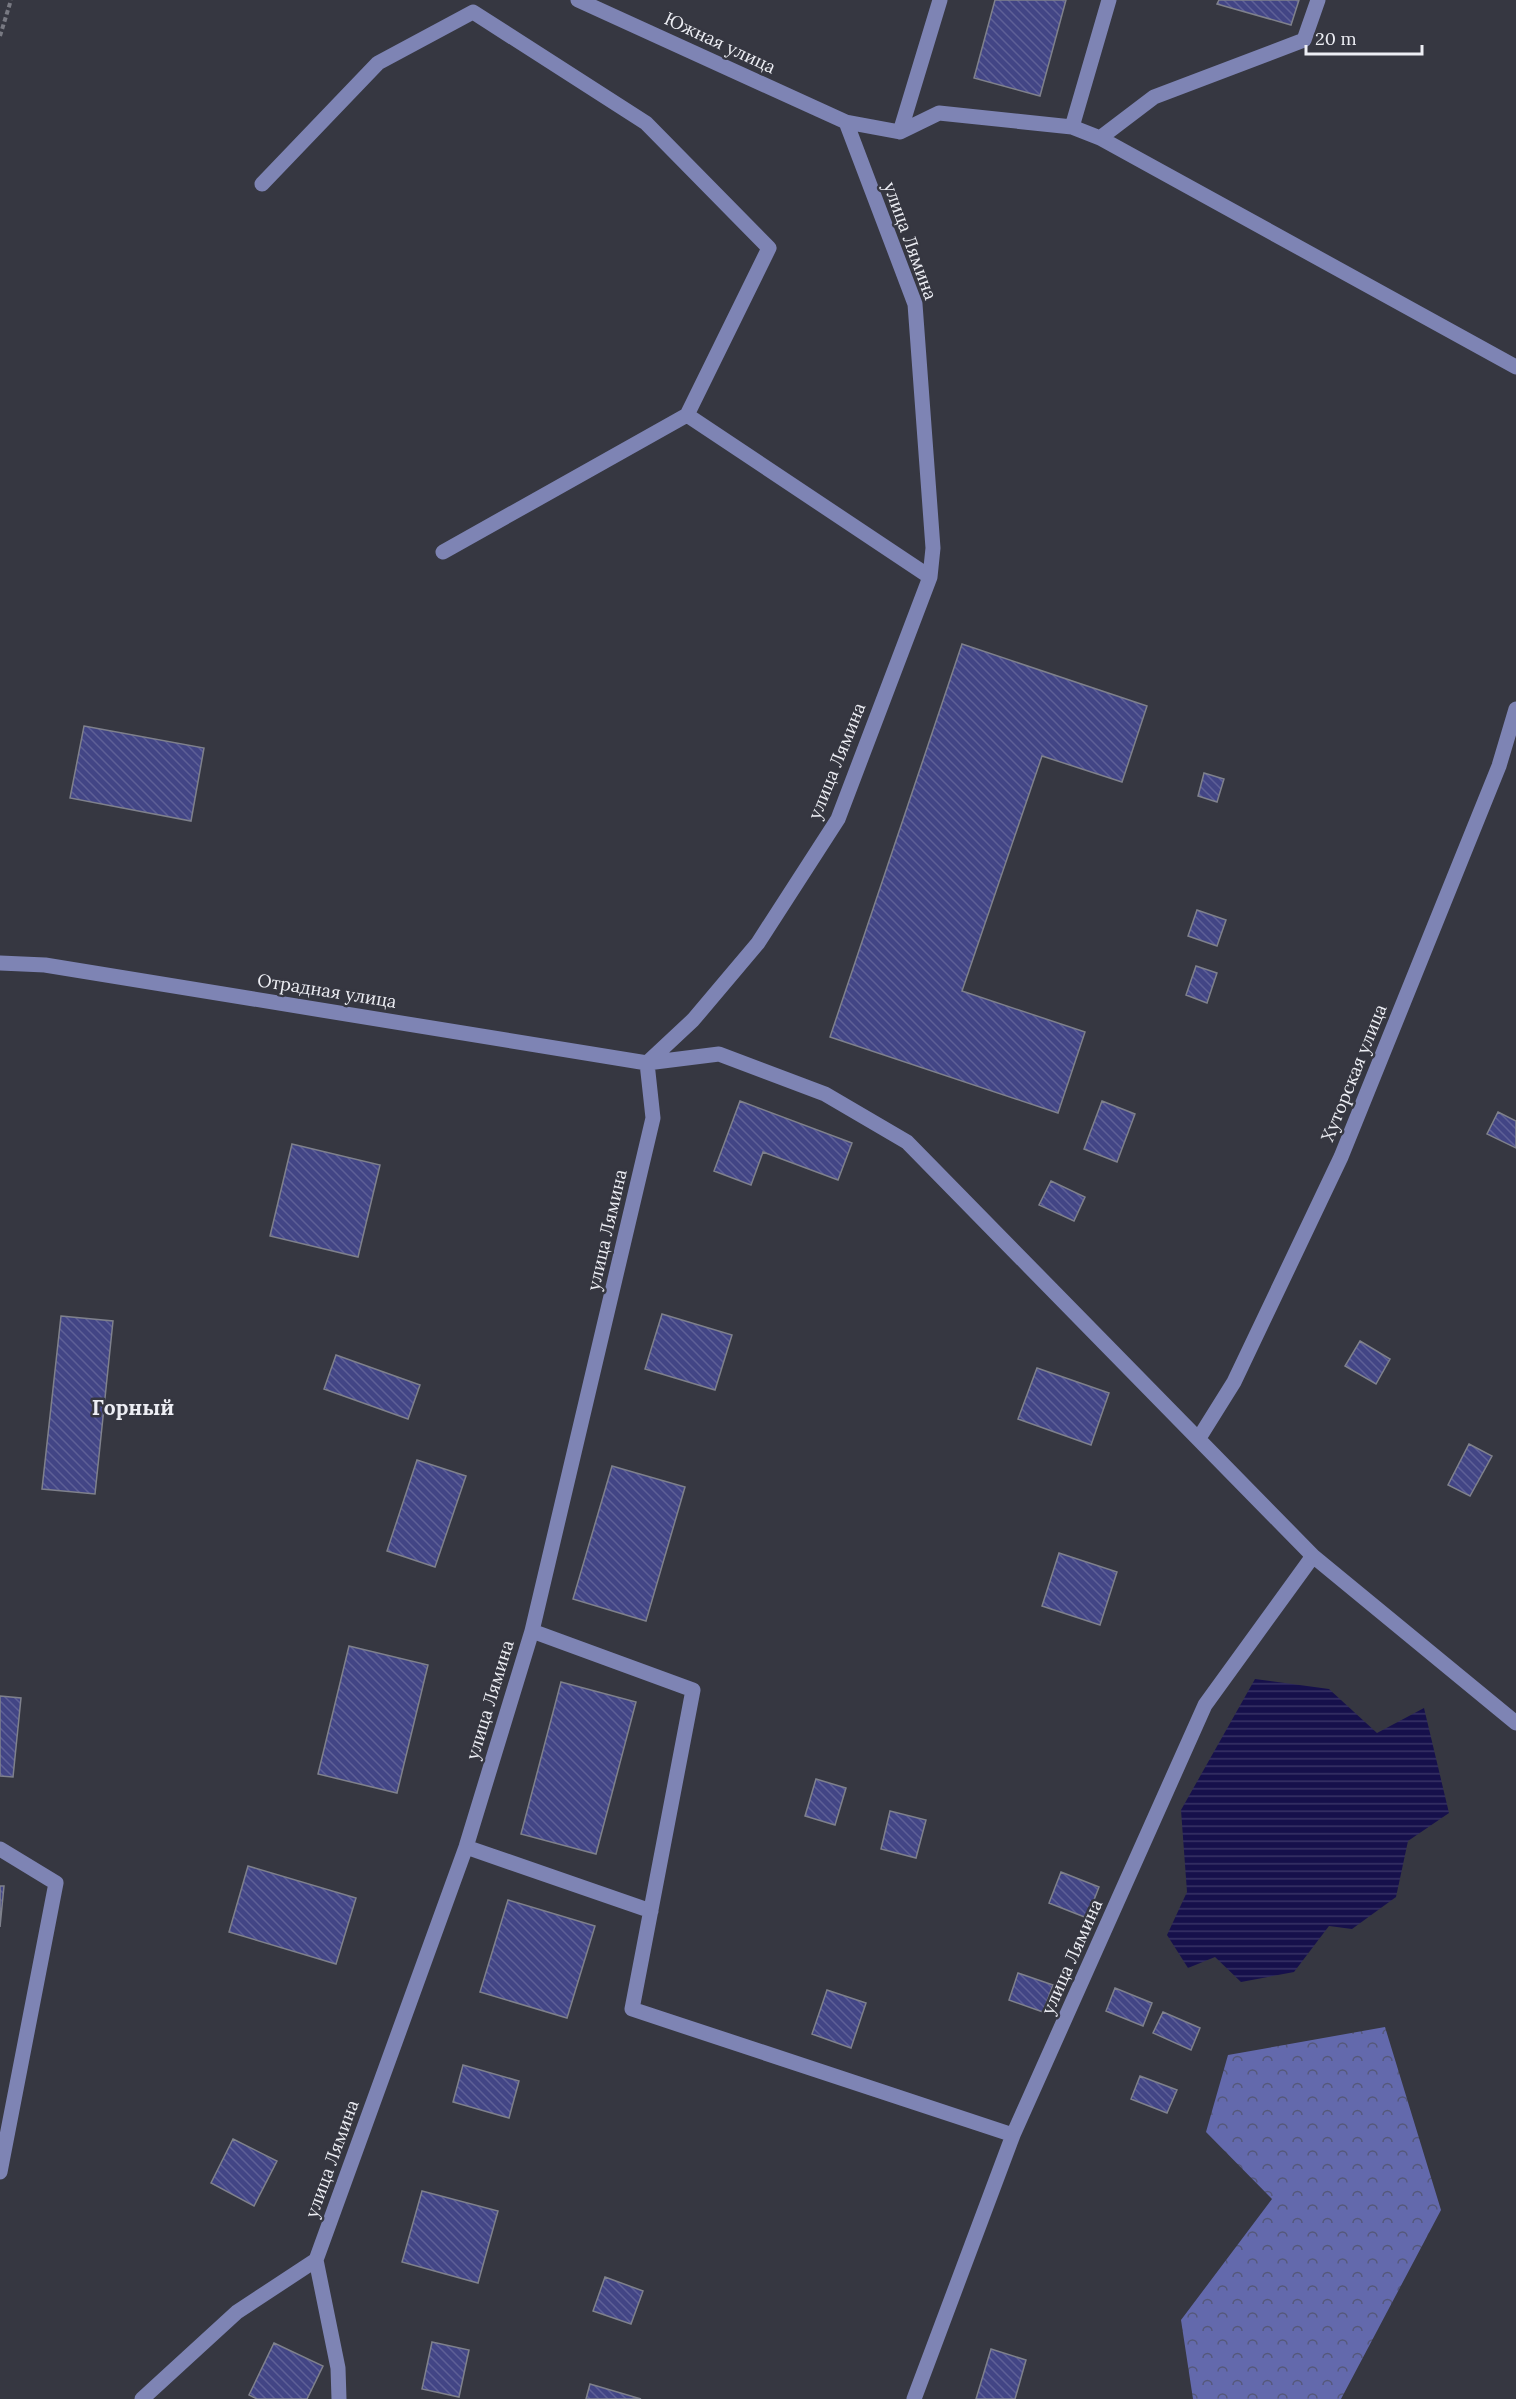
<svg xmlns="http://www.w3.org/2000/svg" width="1516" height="2399" viewBox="0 0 1516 2399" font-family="Lora,serif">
	<defs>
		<pattern id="forest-crowns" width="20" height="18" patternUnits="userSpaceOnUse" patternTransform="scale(1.5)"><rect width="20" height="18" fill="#6369ac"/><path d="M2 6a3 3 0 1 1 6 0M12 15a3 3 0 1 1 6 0" fill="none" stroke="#55587a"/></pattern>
		<pattern id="water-rules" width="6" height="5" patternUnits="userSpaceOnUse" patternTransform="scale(1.5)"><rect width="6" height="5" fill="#16104b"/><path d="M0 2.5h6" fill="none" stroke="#383366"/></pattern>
		<pattern id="building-back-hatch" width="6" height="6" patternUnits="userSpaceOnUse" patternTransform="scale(1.5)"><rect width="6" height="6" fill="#424585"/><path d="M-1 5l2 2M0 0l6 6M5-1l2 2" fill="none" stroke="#5e6097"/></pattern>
	</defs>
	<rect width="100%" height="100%" fill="#363741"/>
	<path fill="url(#forest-crowns)" d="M1385,2027L1441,2210L1341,2399H1193L1181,2320L1272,2199L1206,2132L1228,2055Z"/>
	<path fill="url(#water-rules)" d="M1255,1679L1329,1689L1377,1733L1424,1708L1449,1813L1408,1841L1396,1897L1352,1929L1329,1926L1294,1972L1241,1982L1215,1957L1188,1968L1167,1935L1187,1892L1181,1810Z"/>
	<path fill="url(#building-back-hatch)" stroke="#7f818c" stroke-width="1.5" d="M995,0H1066L1040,96L974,78Z
		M1219,0H1299L1291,25L1217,4Z
		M962,644L1147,706L1122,782L1042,756L962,991L1085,1032L1058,1113L830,1037Z
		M84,726L204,748L191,821L70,798Z
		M1204,773L1224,779L1217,802L1198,796Z
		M1197,910L1226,920L1217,946L1188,936Z
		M1196,966L1217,973L1207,1003L1186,995Z
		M740,1101L852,1143L838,1180L763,1152L751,1185L714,1171Z
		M1102,1101L1135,1114L1117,1162L1084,1149Z
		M1498,1112L1516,1121V1148L1487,1134Z
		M292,1144L380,1165L358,1257L270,1236Z
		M1051,1181L1085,1197L1074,1221L1039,1205Z
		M662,1314L732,1335L715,1390L645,1369Z
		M61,1316L113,1321L95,1494L42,1489Z
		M1360,1341L1390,1359L1376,1384L1345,1366Z
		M336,1355L420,1385L408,1419L324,1389Z
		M1037,1368L1109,1393L1091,1445L1018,1419Z
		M1469,1444L1492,1456L1470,1496L1448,1485Z
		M417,1460L466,1476L435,1567L387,1551Z
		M612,1466L685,1487L646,1621L573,1599Z
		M1059,1553L1117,1572L1100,1625L1042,1606Z
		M349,1646L428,1665L397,1793L318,1774Z
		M561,1682L636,1702L596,1854L521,1834Z
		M0,1696L21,1698L13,1777L0,1776Z
		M816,1779L846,1788L835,1825L805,1816Z
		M890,1811L926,1820L916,1858L881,1849Z
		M248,1866L356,1898L336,1964L229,1932Z
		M1061,1872L1099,1887L1087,1918L1049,1903Z
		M0,1886H4L0,1927Z
		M508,1900L595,1926L567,2018L480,1992Z
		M1018,1973L1053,1985L1043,2012L1009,2000Z
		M1115,1988L1152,2003L1143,2026L1106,2011Z
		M827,1990L866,2003L851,2048L812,2034Z
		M1163,2012L1200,2028L1191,2050L1153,2033Z
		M463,2065L519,2081L509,2118L453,2102Z
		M1140,2076L1177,2090L1167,2113L1131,2099Z
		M233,2139L277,2161L254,2206L211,2183Z
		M422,2191L498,2211L478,2283L402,2262Z
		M605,2277L643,2291L631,2324L593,2311Z
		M432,2342L469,2350L459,2397L422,2389Z
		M274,2343L323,2366L307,2399H257L249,2395Z
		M991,2349L1026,2360L1015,2399H976Z
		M590,2384L641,2399H586Z"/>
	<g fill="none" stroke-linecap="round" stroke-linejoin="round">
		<path stroke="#787982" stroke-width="4" stroke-dasharray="4.5 3" stroke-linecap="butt" d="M0,36L11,0"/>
		<path stroke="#7e84b4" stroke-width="15" d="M578,0L846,122L900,132L939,113L1072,127L1100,138L1516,367
			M1072,127L1109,0
			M900,132L940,0
			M1100,138L1154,97L1304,40L1318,0
			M262,184L378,63L473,12L646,123L769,248L687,415L930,577
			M443,552L687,415
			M0,963L45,965L647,1063L719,1054L825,1094L907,1142L1313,1556L1516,1723
			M1199,1438L1234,1382L1341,1157L1499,766L1516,709
			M532,1631L693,1690L632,2009L1013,2135
			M466,1847L651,1911
			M0,1849L56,1883L0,2172
			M142,2399L237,2312L316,2260
			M339,2399L338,2368L316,2260L466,1847L532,1631L653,1118L647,1063L693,1020L758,943L838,819L930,577L933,548L915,304L846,122
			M914,2399L1013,2135L1205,1705L1313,1556"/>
	</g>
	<g text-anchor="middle" stroke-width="5" stroke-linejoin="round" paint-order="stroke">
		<g font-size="18" fill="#edeef4" stroke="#363741">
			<text transform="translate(720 43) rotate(25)" y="6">Южная улица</text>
			<text transform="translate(910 241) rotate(70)" y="6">улица Лямина</text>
			<text transform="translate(837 761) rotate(-68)" y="6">улица Лямина</text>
			<text transform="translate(327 991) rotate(9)" y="6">Отрадная улица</text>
			<text transform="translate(1354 1073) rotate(-68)" y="6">Хуторская улица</text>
			<text transform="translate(607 1230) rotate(-77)" y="6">улица Лямина</text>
			<text transform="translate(490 1700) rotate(-73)" y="6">улица Лямина</text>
			<text transform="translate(1072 1957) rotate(-66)" y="6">улица Лямина</text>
			<text transform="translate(332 2159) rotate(-70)" y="6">улица Лямина</text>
		</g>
		<g font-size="21" font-weight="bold" fill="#edeef4" stroke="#363741">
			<text x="133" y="1415">Горный</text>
		</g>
	</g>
	<path d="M1306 45v9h116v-9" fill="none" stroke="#edeef4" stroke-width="3"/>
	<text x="1315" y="45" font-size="18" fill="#edeef4" stroke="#363741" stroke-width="4.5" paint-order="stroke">20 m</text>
</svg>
